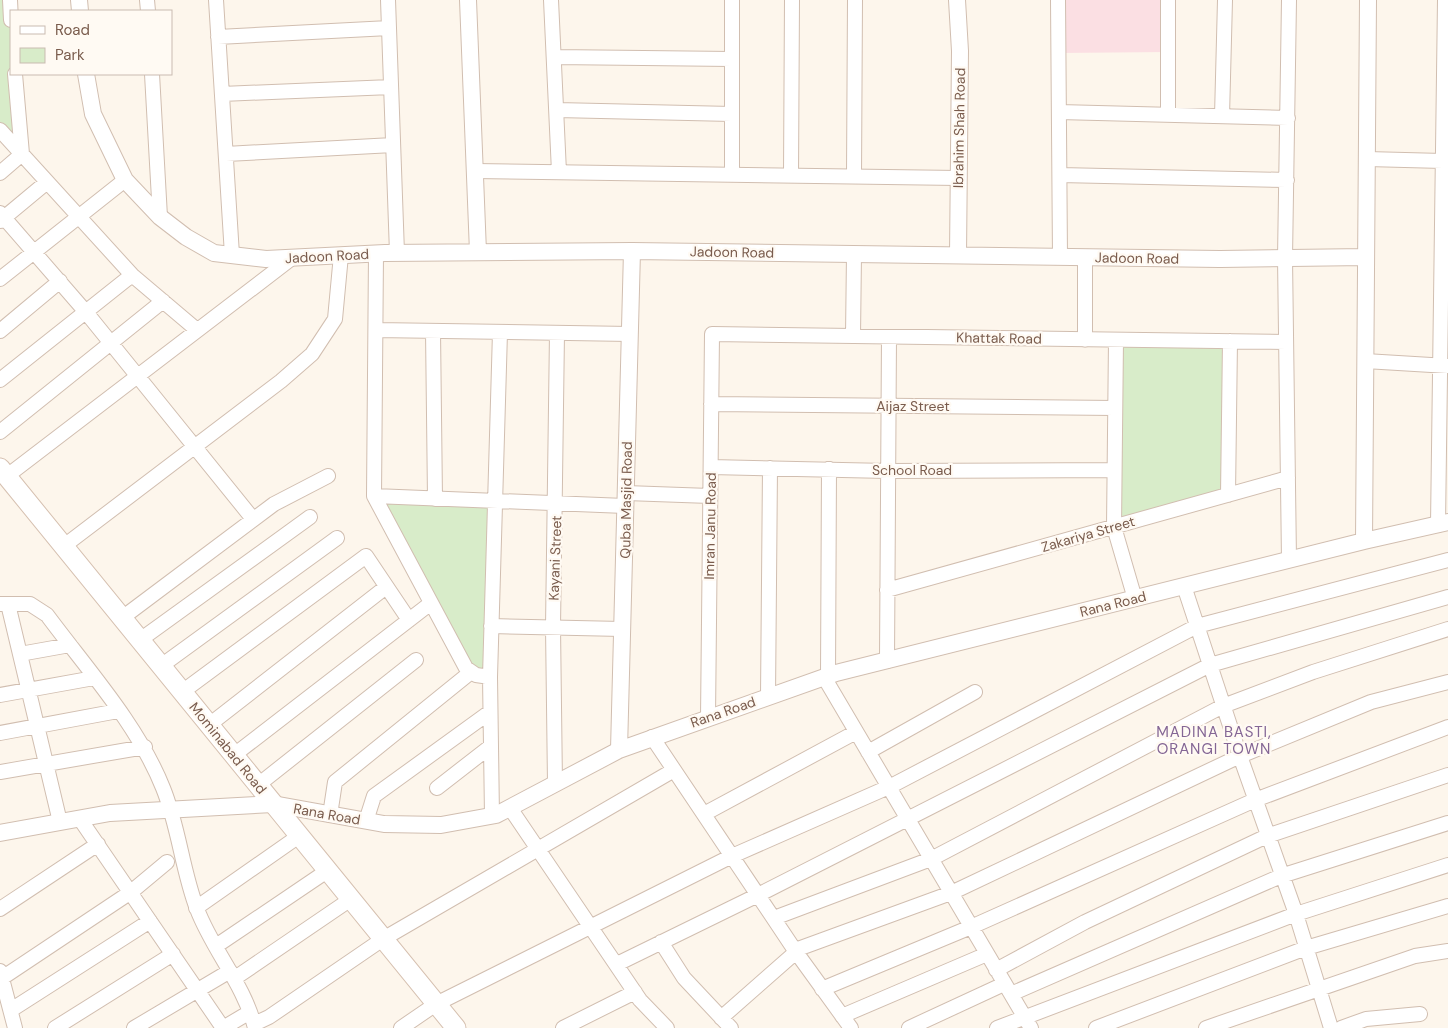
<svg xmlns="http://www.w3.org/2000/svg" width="1448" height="1028" viewBox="0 0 1448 1028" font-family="'DM Sans',sans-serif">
	<rect width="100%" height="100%" fill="#fdf6ec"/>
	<path fill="#fbdfe3" d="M1058,0H1168V52L1059,53Z"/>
	<path fill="#d8ecc9" d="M0,0H10L11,74L22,154L0,130Z
		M1116,340L1230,341L1228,495L1119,525Z
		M374,496L494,501L490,677L476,675Z"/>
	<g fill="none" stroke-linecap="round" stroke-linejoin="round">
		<defs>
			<path id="minor" d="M10,0L11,20
				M147,0L148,11
				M216,0L232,255
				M388,0L397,253
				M551,0L559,172
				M732,0V174
				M1058,0L1060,257
				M218,37L389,28
				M554,57L732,59
				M152,74L160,217
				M222,94L391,87
				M557,110L732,114
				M1059,112L1288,118
				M1168,115V0
				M1222,116L1225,0
				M0,130L132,275L197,330
				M226,154L393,145
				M1367,159L1443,161
				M475,171L958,178
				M0,173L22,154L15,74
				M791,174L792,0
				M854,175L855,0
				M1060,175L1287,180
				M0,213L85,311L253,519
				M0,221L47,182
				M376,254L374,496L466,668L476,675L490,677
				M0,279L125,180
				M376,330L630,334
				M0,331L60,281
				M433,331L435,499
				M853,336L854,254
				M1085,340V257
				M1116,340L1114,527L1135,599
				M1365,361L1448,366
				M0,380L132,275
				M711,404L1115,408
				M0,432L163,301
				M711,467L888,471L1114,470
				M7,476L292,258
				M626,493L710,496
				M1228,495L1230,341
				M374,496L625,506
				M1438,525L1445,0
				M64,546L281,381L312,354L335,319L341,255
				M1289,560L1285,258L1289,0
				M1184,586L1240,756L1296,914L1331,1028
				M887,590L1288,478
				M0,604H30L47,615C87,669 138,725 163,788C179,827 182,870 197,909C213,951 244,984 255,1028
				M8,604L60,822
				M122,618L274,504L328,476
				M491,626L622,629
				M140,640L310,517
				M20,654L70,645
				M887,661L889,337
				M161,666L337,538
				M828,676L829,469
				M824,677L1031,1028
				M182,692L366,556L409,620
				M0,695L94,678
				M768,697L770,468
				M708,718L712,334L1286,342
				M209,725L386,587
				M0,733L118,711
				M652,737L796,952L851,1028
				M868,752L975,692
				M234,755L431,603
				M0,772L145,747
				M555,784L553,627L557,333
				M258,785L416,660
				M437,788L491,746
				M510,808L640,1000L667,1028
				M704,814L856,732
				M330,815L335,782L471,672
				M492,816L490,677L500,332
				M80,819L223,1028
				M366,821L374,796L490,712
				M196,908L299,836
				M0,909L98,844
				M774,918L931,859L1223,706L1313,672L1448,629
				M661,942L684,978L731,1028
				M216,946L327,871
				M795,950L951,893L1240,756L1371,702L1448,682
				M617,964L758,895L1210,665L1448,597
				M996,970L1085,922L1267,836L1448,775
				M0,971L15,1028
				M2,978L131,892L167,862
				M235,978L351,899
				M822,989L971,927L1255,800L1448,727
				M1011,994L1281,876L1448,823
				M11,1010L150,921
				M842,1016L987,954
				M721,1018L796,952
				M254,1024L269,1017L383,939L674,770
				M55,1028L173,954
				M134,1028L230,971
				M223,1028L250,1012
				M401,1028L436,1004L732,856L891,786L1197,626L1448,560
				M563,1028L635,992
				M909,1028L1004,984
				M997,1028L1296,914L1448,865
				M1096,1028L1306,948L1448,906
				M1206,1028L1415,956L1448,951
				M1341,1028L1366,1019L1420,1014"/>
			<path id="tertiary" d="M79,0L80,11
				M468,0L478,252
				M957,0L960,51L958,255
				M86,74L93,114L125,180L160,217L186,237L214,253L266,259L385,253L632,251L1220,259L1366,257
				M1364,541L1368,0
				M619,750L632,251
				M0,833L110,813L273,804L384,824L441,825L496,815L619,750L836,673L1364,541L1448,522"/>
			<path id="secondary" d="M0,468L456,1028"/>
		</defs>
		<use href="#minor" stroke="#d1beb0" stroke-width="16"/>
		<use href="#tertiary" stroke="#d1beb0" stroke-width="18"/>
		<use href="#secondary" stroke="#d6c0b0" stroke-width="21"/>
		<use href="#minor" stroke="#fff" stroke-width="14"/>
		<use href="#tertiary" stroke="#fff" stroke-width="16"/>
		<use href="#secondary" stroke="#fff" stroke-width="19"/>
	</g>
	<g text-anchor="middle" stroke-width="4.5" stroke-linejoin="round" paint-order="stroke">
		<g font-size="14" fill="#7a5c4d" stroke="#fffaf3">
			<text transform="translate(959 128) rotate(-89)" y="5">Ibrahim Shah Road</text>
			<text transform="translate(732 252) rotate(1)" y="5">Jadoon Road</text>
			<text transform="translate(327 256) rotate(-3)" y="5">Jadoon Road</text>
			<text transform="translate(1137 258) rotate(1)" y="5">Jadoon Road</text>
			<text transform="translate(999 338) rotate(1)" y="5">Khattak Road</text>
			<text x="913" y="411">Aijaz Street</text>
			<text x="912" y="475">School Road</text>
			<text transform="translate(626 500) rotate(-89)" y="5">Quba Masjid Road</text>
			<text transform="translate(710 526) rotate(-89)" y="5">Imran Janu Road</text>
			<text transform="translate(1088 534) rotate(-16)" y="5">Zakariya Street</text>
			<text transform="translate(555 558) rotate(-88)" y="5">Kayani Street</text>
			<text transform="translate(1113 604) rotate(-14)" y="5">Rana Road</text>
			<text transform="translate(723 712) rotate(-19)" y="5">Rana Road</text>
			<text transform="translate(228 748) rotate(51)" y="5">Mominabad Road</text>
			<text transform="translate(327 814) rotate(10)" y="5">Rana Road</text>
		</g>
		<g font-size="15" letter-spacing="1" fill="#846695" stroke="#fffaf3">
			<text x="1214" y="737">MADINA BASTI,<tspan x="1214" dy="17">ORANGI TOWN</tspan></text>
		</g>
	</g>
	<rect x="10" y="10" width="162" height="65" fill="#fffaf3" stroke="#cabbb1"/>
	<rect x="20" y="26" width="25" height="8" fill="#ffffff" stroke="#cabbb1"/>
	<text x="55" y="35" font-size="15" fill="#7a5c4d">Road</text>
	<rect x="20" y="48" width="25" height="15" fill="#d8ecc9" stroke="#cabbb1"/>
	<text x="55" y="60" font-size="15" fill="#7a5c4d">Park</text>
</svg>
